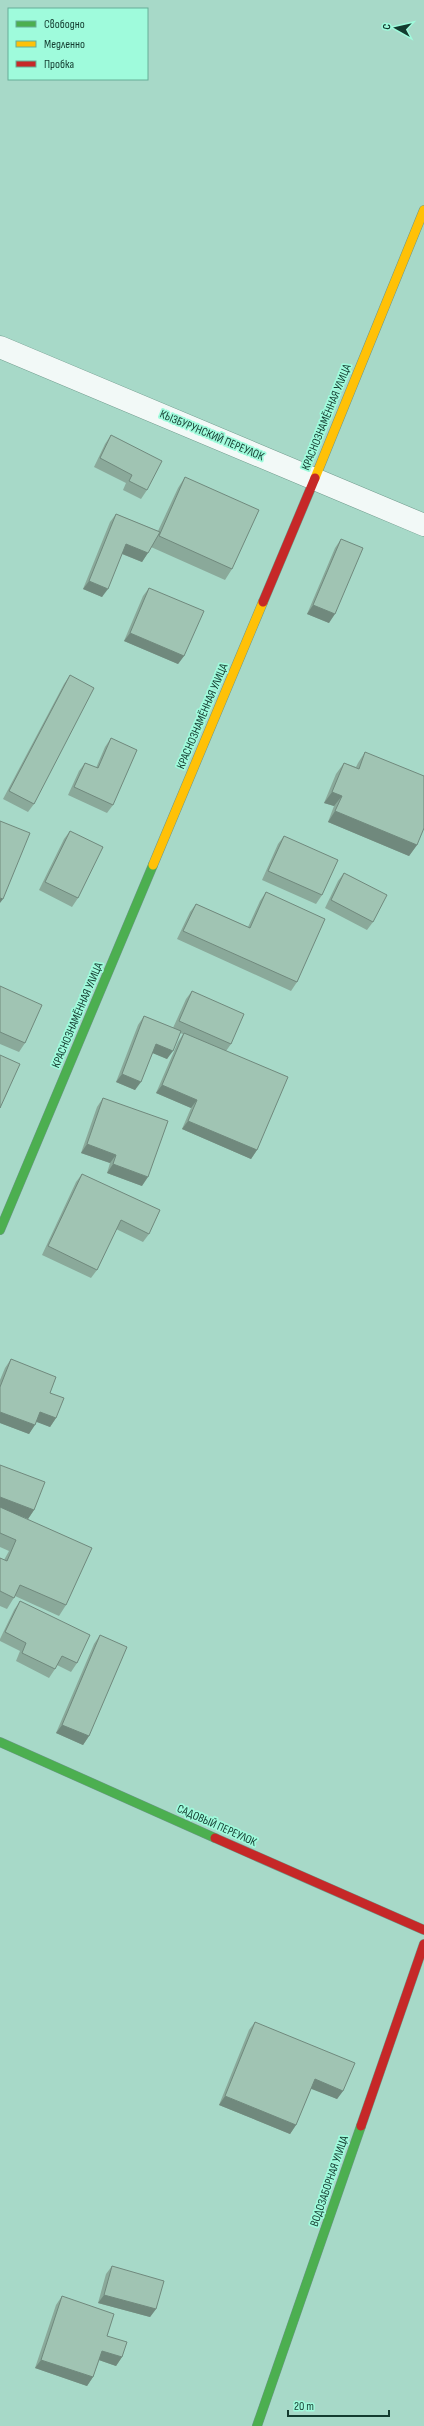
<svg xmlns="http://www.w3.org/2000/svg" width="424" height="2426" viewBox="0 0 424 2426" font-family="'Sofia Sans Condensed',sans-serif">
	<rect width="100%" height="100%" fill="#a7d9c8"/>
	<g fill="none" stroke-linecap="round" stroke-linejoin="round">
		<defs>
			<path id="street" d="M0,347L424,525"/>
			<path id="fast" d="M0,1230L153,865
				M0,1742L215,1838
				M257,2426L361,2126"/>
			<path id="slow" d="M315,478L424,210
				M153,865L263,602"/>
			<path id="jam" d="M263,602L315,478
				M215,1838L424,1930
				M361,2126L424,1944"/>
		</defs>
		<use href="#street" stroke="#6d988a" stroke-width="23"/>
		<use href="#fast" stroke="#6d988a" stroke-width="10"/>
		<use href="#slow" stroke="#6d988a" stroke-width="10"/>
		<use href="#jam" stroke="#6d988a" stroke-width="10"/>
		<use href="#street" stroke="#f2f9f7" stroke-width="22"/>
		<use href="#fast" stroke="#4caf50" stroke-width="9"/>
		<use href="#slow" stroke="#ffc107" stroke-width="9"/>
		<use href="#jam" stroke="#c62828" stroke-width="9"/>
	</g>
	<path fill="#8aa99a" d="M111,435L147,490L141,499L123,490L126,483L94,467L105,444Z
		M185,477L232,569L225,580L151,547L142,562L122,554L102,597L83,589L110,522L116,514L158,531L178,488Z
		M341,539L329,623L307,614L335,548Z
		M149,588L184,656L178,664L124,641L143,596Z
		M70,675L34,804L28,812L3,799L64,684Z
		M111,738L113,805L107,813L68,795L79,771L85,763L96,768L105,747Z
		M365,752L417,845L409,856L328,822L334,806L324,803L336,774L344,763L356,767L358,763Z
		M70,831L78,898L72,907L39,890L64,839Z
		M284,836L322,895L316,904L262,880L278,844Z
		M344,873L373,922L367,930L325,908L338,881Z
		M266,892L297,982L291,991L177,939L190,912L196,904L248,927L260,901Z
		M0,986L25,1043L19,1052L0,1044Z
		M192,991L231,1044L226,1051L257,1150L251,1159L182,1129L191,1108L156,1093L178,1042L183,1034L180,1033L167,1059L153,1053L135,1090L116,1082L138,1025L144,1016L173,1028L186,999Z
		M103,1098L142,1186L107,1173L110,1163L81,1153L97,1107Z
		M82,1174L149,1234L143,1242L116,1229L97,1270L91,1278L42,1255L76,1182Z
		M11,1359L50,1393L56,1418L50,1427L36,1421L29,1434L0,1423V1380L5,1368Z
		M0,1465L34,1510L28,1519L22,1516L66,1605L59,1616L15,1596L7,1609L0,1606V1558L4,1560L9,1551L0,1547Z
		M20,1601L77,1663L71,1672L57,1665L55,1669L49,1678L16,1661L20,1651L0,1641V1639L14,1610Z
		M100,1635L89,1736L83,1745L56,1733L94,1644Z
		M255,2022L343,2091L337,2099L311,2088L296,2125L290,2134L219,2105L249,2030Z
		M112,2266L156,2309L150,2317L98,2303L106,2274Z
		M62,2296L107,2336L122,2357L116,2366L99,2360L93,2377L87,2386L35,2368L56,2305Z"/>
	<path fill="#70897d" d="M126,544L148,553L142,562L120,553Z
		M89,581L108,589L102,597L83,589Z
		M313,605L335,614L329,623L307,614Z
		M130,633L184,656L178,664L124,641Z
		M332,792L342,796L334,806L324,803Z
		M335,811L417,845L409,856L328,822Z
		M0,898L3,899L0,903Z
		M156,1044L173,1051L167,1059L150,1052Z
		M122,1074L141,1082L135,1090L116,1082Z
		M162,1085L197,1100L191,1108L156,1093Z
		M188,1121L257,1150L251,1159L182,1129Z
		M87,1144L116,1155L110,1163L81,1153Z
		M113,1164L148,1177L142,1186L107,1173Z
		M0,1412L35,1425L29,1434L0,1423Z
		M40,1412L56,1418L50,1427L34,1421Z
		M0,1497L34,1510L28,1519L0,1508Z
		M62,1725L89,1736L83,1745L56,1733Z
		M315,2079L343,2091L337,2099L309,2088Z
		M225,2096L296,2125L290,2134L219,2105Z
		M104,2295L156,2309L150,2317L98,2303Z
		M102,2351L122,2357L116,2366L96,2359Z
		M41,2360L93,2377L87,2386L35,2368Z"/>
	<path fill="#a0c4b3" stroke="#70897d" d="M111,435L162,461L147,490L129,481L132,475L100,458Z
		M185,477L259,510L232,569L159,536Z
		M116,514L160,532L148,553L126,544L108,589L89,581Z
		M341,539L363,548L335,614L313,605Z
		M149,588L204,611L184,656L130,633Z
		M70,675L94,688L34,804L9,791Z
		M111,738L137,750L113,805L74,787L85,763L98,768Z
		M365,752L424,776V828L417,845L335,811L342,796L332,792L344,763L359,769Z
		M0,821L30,833L3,899L0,898Z
		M70,831L103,847L78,898L45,882Z
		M284,836L338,860L322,895L268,871Z
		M344,873L387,895L373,922L331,900Z
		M266,892L325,919L297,982L183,931L196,904L250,928Z
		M0,986L42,1005L25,1043L0,1032Z
		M192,991L244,1014L231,1044L179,1021Z
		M144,1016L181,1031L173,1051L156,1044L141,1082L122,1074Z
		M184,1033L288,1077L257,1150L188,1121L197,1100L162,1085Z
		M0,1055L20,1064L0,1108Z
		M103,1098L168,1121L148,1177L113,1164L116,1155L87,1144Z
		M82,1174L160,1210L149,1234L121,1220L97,1270L48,1246Z
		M11,1359L56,1377L50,1393L64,1398L56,1418L40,1412L35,1425L0,1412V1387Z
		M0,1465L45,1482L34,1510L0,1497Z
		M0,1507L92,1548L66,1605L20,1585L14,1598L0,1591V1558L7,1561L16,1540L0,1533Z
		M20,1601L90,1635L77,1663L62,1656L55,1669L22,1653L26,1643L5,1632Z
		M100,1635L127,1647L89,1736L62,1725Z
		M255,2022L355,2063L343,2091L315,2079L296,2125L225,2096Z
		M112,2266L164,2281L156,2309L104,2295Z
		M62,2296L114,2314L107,2336L127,2342L122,2357L102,2351L93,2377L41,2360Z"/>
	<g text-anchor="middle" stroke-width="3.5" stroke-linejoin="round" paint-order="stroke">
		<g font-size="12" fill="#133b2f" stroke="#9ffbdc">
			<text transform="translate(326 417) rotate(-68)" y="4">КРАСНОЗНАМЁННАЯ УЛИЦА</text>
			<text transform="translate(212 435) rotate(23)" y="4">КЫЗБУРУНСКИЙ ПЕРЕУЛОК</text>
			<text transform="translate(202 716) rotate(-67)" y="4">КРАСНОЗНАМЁННАЯ УЛИЦА</text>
			<text transform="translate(77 1015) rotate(-67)" y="4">КРАСНОЗНАМЁННАЯ УЛИЦА</text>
			<text transform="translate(217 1825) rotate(24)" y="4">САДОВЫЙ ПЕРЕУЛОК</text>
			<text transform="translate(329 2181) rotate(-71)" y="4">ВОДОЗАБОРНАЯ УЛИЦА</text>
		</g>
	</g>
	<rect x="8" y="8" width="140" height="72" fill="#9ffbdc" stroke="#67ae97"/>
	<rect x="16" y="21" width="20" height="6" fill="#4caf50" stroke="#67ae97"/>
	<text x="44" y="28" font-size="12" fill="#133b2f">Свободно</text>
	<rect x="16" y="41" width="20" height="6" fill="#ffc107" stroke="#67ae97"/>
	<text x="44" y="48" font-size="12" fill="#133b2f">Медленно</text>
	<rect x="16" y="61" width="20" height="6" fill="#c62828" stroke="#67ae97"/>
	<text x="44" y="68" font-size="12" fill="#133b2f">Пробка</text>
	<g transform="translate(396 28) rotate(278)" stroke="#9ffbdc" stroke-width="3" paint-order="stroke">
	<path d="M0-3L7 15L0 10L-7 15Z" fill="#133b2f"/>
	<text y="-6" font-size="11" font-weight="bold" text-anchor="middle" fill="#133b2f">С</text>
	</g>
	<path d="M288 2410v6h101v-6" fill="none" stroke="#133b2f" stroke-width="2"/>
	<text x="294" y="2410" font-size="12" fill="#133b2f" stroke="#9ffbdc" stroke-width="3" paint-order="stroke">20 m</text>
</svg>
